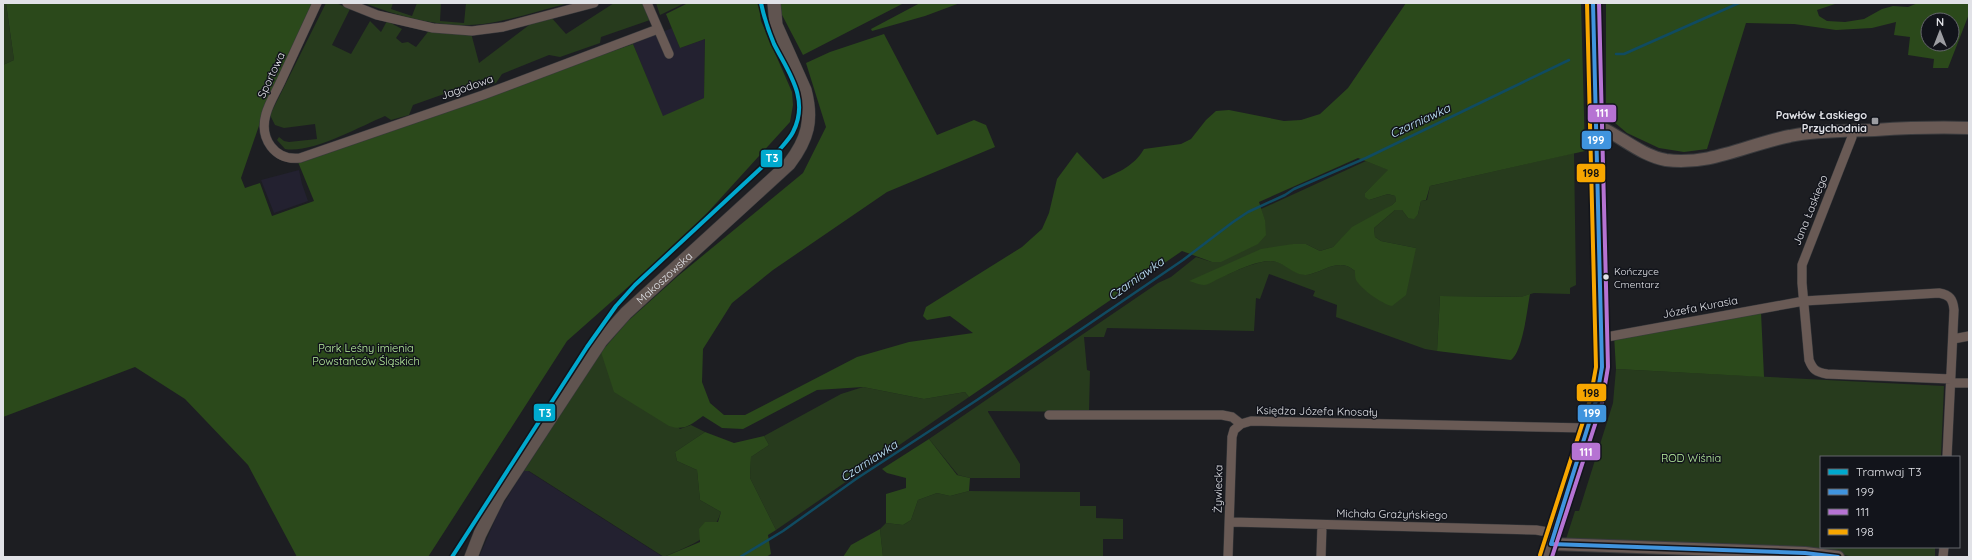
<svg xmlns="http://www.w3.org/2000/svg" width="1972" height="560" viewBox="0 0 1972 560" font-family="Quicksand,sans-serif">
	<rect width="100%" height="100%" fill="#1d1e22"/>
	<path fill="#232130" d="M672,28L680,48L705,39L704,98L663,117L633,44Z
		M299,170L302,184L308,201L274,213L261,180Z
		M524,471H528L663,557H479L499,511Z"/>
	<path fill="#273b1d" d="M3,3H6L14,60L3,65Z
		M326,3H336L350,9L332,45L351,54L370,21L381,32L387,21L402,29L396,38L402,43L408,42L416,47L431,28L471,33L479,63L537,19L550,16L566,34L614,3H643L650,20L601,37L600,43L560,57L549,55L502,74L496,83L478,88L475,83L413,105L409,115L391,120L385,116C361,126 311,154 285,149L277,140L279,137L284,141L289,142L317,139L315,124L284,128L275,125L270,115Z
		M364,3H393L391,9L412,16L417,3H441L440,21L464,23L466,3H569C541,10 512,20 483,24C444,29 400,17 364,3Z
		M656,3H685L660,15Z
		M1574,153L1576,285L1570,288V294L1534,293L1521,297L1440,296L1437,351L1425,349L1336,317L1337,305L1313,296L1315,291L1269,274L1260,299L1256,298L1254,331L1107,328L1104,337H1084L1087,370L1090,371L1089,412L988,411V412L1020,464V478H970L958,475L929,439L1158,283L1171,277L1196,257L1212,262L1265,221L1261,209L1366,161L1389,170L1365,193L1369,200L1388,194L1395,196L1396,201L1392,205L1340,240L1333,247L1320,251L1306,244H1293L1204,285C1223,277 1252,261 1271,261C1286,261 1295,278 1311,274C1326,270 1340,258 1355,271L1416,248L1381,241L1375,237L1374,228L1395,210H1402L1408,218L1418,214L1421,201L1427,200L1430,186Z
		M601,352L680,429L691,425L705,432L675,452L677,461L697,470L700,500L721,512C712,540 688,546 664,557L529,471H524Z
		M1616,369L1944,386L1941,457H1821V547H1935V557H1855L1812,549L1566,539L1575,511H1579L1613,403Z
		M863,387L924,399L965,392L969,397L776,530L750,478L751,457L769,445L764,436L841,394Z
		M969,491L1080,492V506H1096V518L1123,519V539H1103V557H883L880,529L886,523L903,525L911,520L918,500L937,493L950,496Z"/>
	<path fill="#2b491b" fill-rule="evenodd" d="M6,3H313L263,114L241,178L245,188L260,183L272,216L314,201L298,162L633,44L663,116L704,98L705,39L680,48L666,14L688,3H759L761,21L792,92L793,105L790,122L689,233L567,341L428,557H297L248,465L185,399L135,367L3,417V65L14,60Z
		M781,3H904L803,55L780,11Z
		M920,3H960L925,16L872,31L871,29Z
		M1406,3H1581L1585,151L1430,186L1426,200L1421,201L1418,214L1414,219L1408,218L1402,210H1395L1374,228L1375,237L1381,241L1416,248L1406,295L1392,306C1382,304 1361,289 1356,280C1355,278 1355,273 1355,271C1340,258 1326,270 1311,274C1295,279 1286,262 1271,261C1253,261 1232,273 1216,280C1212,282 1208,285 1204,285C1200,285 1193,282 1189,281L1261,249L1293,244H1306L1320,251L1333,247L1352,227L1392,205L1396,201L1395,196L1388,194L1369,200L1365,197V193L1388,170L1358,158L1259,202L1265,220L1266,235L1258,244L1221,262H1212L1182,251L969,397L965,392L924,399L863,387L817,390L743,429L722,428L703,416C690,425 685,431 669,426L614,392L601,352L628,321L678,276L803,173L826,127L806,63L830,52L884,34L937,135L974,120L986,125L995,147L887,192L773,270L732,303L703,349L702,382L710,403L724,415H745L857,357L909,342L973,333L950,316L927,320L923,316L926,307L1022,247L1042,229L1049,213L1057,179L1077,152L1103,179C1119,172 1134,166 1144,149L1181,144L1191,139L1206,120L1216,111L1229,110L1284,121L1301,120L1320,114L1348,88Z
		M1606,3H1838L1817,10L1819,16L1827,21L1845,22L1864,19L1882,9L1893,6L1908,7L1918,3H1969V14L1948,68H1933L1934,59L1908,55L1910,37L1894,35L1896,22L1872,28L1836,30L1794,24L1746,23L1707,149L1684,152L1659,148L1627,133L1614,122L1606,108ZM1928,20H1952V44H1928Z
		M1530,294C1527,310 1523,351 1511,360L1437,351L1440,296L1521,297Z
		M1761,312L1764,377L1616,369L1614,335Z
		M705,432L734,443L764,436L769,445L751,457L750,478L776,530L768,535L771,554L766,557H664L700,542L699,529L705,522H718L721,512L700,500L697,470L677,461L675,452Z
		M929,439L957,475L970,478L969,491L950,496L937,493L918,500L911,520L903,525L886,523V494L906,488V478L887,473L882,469Z
		M880,529L883,557H843L851,545Z"/>
	<g fill="none" stroke-linecap="round" stroke-linejoin="round">
		<path stroke="#104b61" stroke-width="2.5" d="M1616,54H1624L1739,3
			M740,557L783,531L856,479L977,400L1183,260L1233,222L1248,212L1285,195L1294,189L1366,158L1569,60"/>
		<defs>
			<path id="minor" d="M317,3C305,29 293,55 281,81C276,92 269,103 266,114C259,139 275,161 300,158L483,95L658,29
				M347,3L377,15L433,28L472,31L503,27L594,3
				M647,3L669,54
				M1852,130V137L1802,265V283L1809,360C1813,370 1816,372 1827,374L1951,379
				M1601,338L1804,301L1939,293C1950,295 1953,299 1954,310L1947,457
				M1953,339L1969,336
				M1951,383H1969
				M1049,415H1222L1232,417L1241,424L1251,421L1587,428
				M1230,522L1536,530L1554,533
				M1228,557L1232,437L1234,430L1241,424
				M1321,557L1322,525
				M1943,557L1944,547"/>
			<path id="tertiary" d="M1596,128L1604,129C1624,139 1643,156 1666,160C1710,166 1748,144 1790,136C1818,130 1847,131 1875,130C1906,128 1938,127 1969,128
				M1551,544L1805,553L1838,557"/>
			<g id="secondary">
				<path id="s1" d="M471,557L480,534L498,498L601,341L626,313L789,164C808,139 813,120 805,90L776,25L774,3"/>
				<path d="M1546,557L1596,401L1602,367L1593,3"/>
			</g>
		</defs>
		<use href="#minor" stroke="#393a3d" stroke-width="10"/>
		<use href="#tertiary" stroke="#393a3d" stroke-width="14"/>
		<use href="#secondary" stroke="#393a3d" stroke-width="14"/>
		<use href="#minor" stroke="#695a55" stroke-width="9"/>
		<use href="#tertiary" stroke="#695a55" stroke-width="12"/>
		<use href="#secondary" stroke="#605450" stroke-width="13"/>
		<defs>
			<path id="bus-1" d="M1551,544L1596,401L1602,367L1593,3
				M1551,544L1805,553L1838,557"/>
			<path id="bus-2" d="M1552,557L1602,403L1608,367L1599,3"/>
			<path id="bus-3" d="M1540,555L1590,400L1596,367L1587,3"/>
		</defs>
		<use href="#bus-1" stroke="#12141b" stroke-width="7"/>
		<use href="#bus-2" stroke="#12141b" stroke-width="7"/>
		<use href="#bus-3" stroke="#12141b" stroke-width="7"/>
		<use href="#bus-1" stroke="#4094de" stroke-width="4"/>
		<use href="#bus-2" stroke="#b673d3" stroke-width="4"/>
		<use href="#bus-3" stroke="#f7a600" stroke-width="4"/>
		<defs>
			<path id="tram-1" d="M452,557L587,347L616,306L635,285L776,154C781,147 789,140 793,132C810,99 788,72 774,44C768,30 764,17 761,3"/>
		</defs>
		<use href="#tram-1" stroke="#12141b" stroke-width="7"/>
		<use href="#tram-1" stroke="#00a9ce" stroke-width="4"/>
	</g>
	<rect fill="#9c9da2" stroke="#12141b" stroke-width="1.5" x="1871" y="117" width="8" height="8" rx="2"/>
	<circle fill="#e1e2e7" stroke="#12141b" stroke-width="1.5" cx="1606" cy="277" r="3.5"/>
	<g text-anchor="middle" stroke-width="3" stroke-linejoin="round" paint-order="stroke">
		<g font-size="10" fill="#e1e2e7" stroke="#12141b" text-anchor="start">
			<text x="1614" y="275">Kończyce<tspan x="1614" dy="13">Cmentarz</tspan></text>
		</g>
		<g font-size="11" fill="#e1e2e7" stroke="#12141b">
			<text transform="translate(271 75) rotate(-65)" y="4">Sportowa</text>
			<text transform="translate(467 87) rotate(-19)" y="4">Jagodowa</text>
			<text transform="translate(1810 210) rotate(-68)" y="4">Jana Łaskiego</text>
			<text dy="4" stroke="none"><textPath href="#s1" startOffset="342">Makoszowska</textPath></text>
			<text transform="translate(1700 307) rotate(-11)" y="4">Józefa Kurasia</text>
			<text transform="translate(1317 411) rotate(1)" y="4">Księdza Józefa Knosały</text>
			<text transform="translate(1218 489) rotate(-89)" y="4">Żywiecka</text>
			<text transform="translate(1392 514) rotate(1)" y="4">Michała Grażyńskiego</text>
		</g>
		<g font-size="11" font-weight="bold" fill="#e1e2e7" stroke="#12141b" text-anchor="end">
			<text x="1867" y="119">Pawłów Łaskiego<tspan x="1867" dy="13">Przychodnia</tspan></text>
		</g>
		<g font-size="11" fill="#b9f09f" stroke="#12141b">
			<text x="366" y="352">Park Leśny imienia<tspan x="366" dy="13">Powstańców Śląskich</tspan></text>
			<text x="1691" y="462">ROD Wiśnia</text>
		</g>
		<g font-size="12" font-style="italic" fill="#c4ebff" stroke="#12141b">
			<text transform="translate(1420 121) rotate(-25)" y="4">Czarniawka</text>
			<text transform="translate(1136 279) rotate(-35)" y="4">Czarniawka</text>
			<text transform="translate(869 461) rotate(-33)" y="4">Czarniawka</text>
		</g>
	</g>
	<g stroke="#12141b" stroke-width="1.5">
		<rect x="1587" y="104" width="30" height="19" rx="4" fill="#b673d3"/>
		<rect x="1581" y="130" width="31" height="20" rx="4" fill="#4094de"/>
		<rect x="760" y="149" width="23" height="19" rx="4" fill="#00a9ce"/>
		<rect x="1576" y="163" width="30" height="20" rx="4" fill="#f7a600"/>
		<rect x="1576" y="383" width="31" height="19" rx="4" fill="#f7a600"/>
		<rect x="533" y="403" width="23" height="19" rx="4" fill="#00a9ce"/>
		<rect x="1577" y="404" width="30" height="19" rx="4" fill="#4094de"/>
		<rect x="1571" y="442" width="30" height="19" rx="4" fill="#b673d3"/>
	</g>
	<g font-size="11" text-anchor="middle" font-weight="bold" fill="#fff">
		<text x="1602" y="117">111</text>
		<text x="1596" y="144">199</text>
		<text x="772" y="162">T3</text>
		<text x="545" y="417">T3</text>
		<text x="1592" y="417">199</text>
		<text x="1586" y="456">111</text>
	</g>
	<g font-size="11" text-anchor="middle" font-weight="bold" fill="#111">
		<text x="1591" y="177">198</text>
		<text x="1591" y="397">198</text>
	</g>
	<rect width="1972" height="560" fill="none" stroke="#e1e2e7" stroke-width="8"/>
	<rect x="1820" y="456" width="140" height="92" fill="#12141b" stroke="#65666d"/>
	<rect x="1828" y="469" width="20" height="6" fill="#00a9ce" stroke="#65666d"/>
	<text x="1856" y="476" font-size="12" fill="#e1e2e7">Tramwaj T3</text>
	<rect x="1828" y="489" width="20" height="6" fill="#4094de" stroke="#65666d"/>
	<text x="1856" y="496" font-size="12" fill="#e1e2e7">199</text>
	<rect x="1828" y="509" width="20" height="6" fill="#b673d3" stroke="#65666d"/>
	<text x="1856" y="516" font-size="12" fill="#e1e2e7">111</text>
	<rect x="1828" y="529" width="20" height="6" fill="#f7a600" stroke="#65666d"/>
	<text x="1856" y="536" font-size="12" fill="#e1e2e7">198</text>
	<g transform="translate(1940 32)"><circle r="19" fill="#12141b" stroke="#65666d"/>
	<path d="M0-3L7 15L0 10L-7 15Z" fill="#9c9da2"/>
	<text y="-6" font-size="11" font-weight="bold" text-anchor="middle" fill="#e1e2e7">N</text>
	</g>
</svg>
